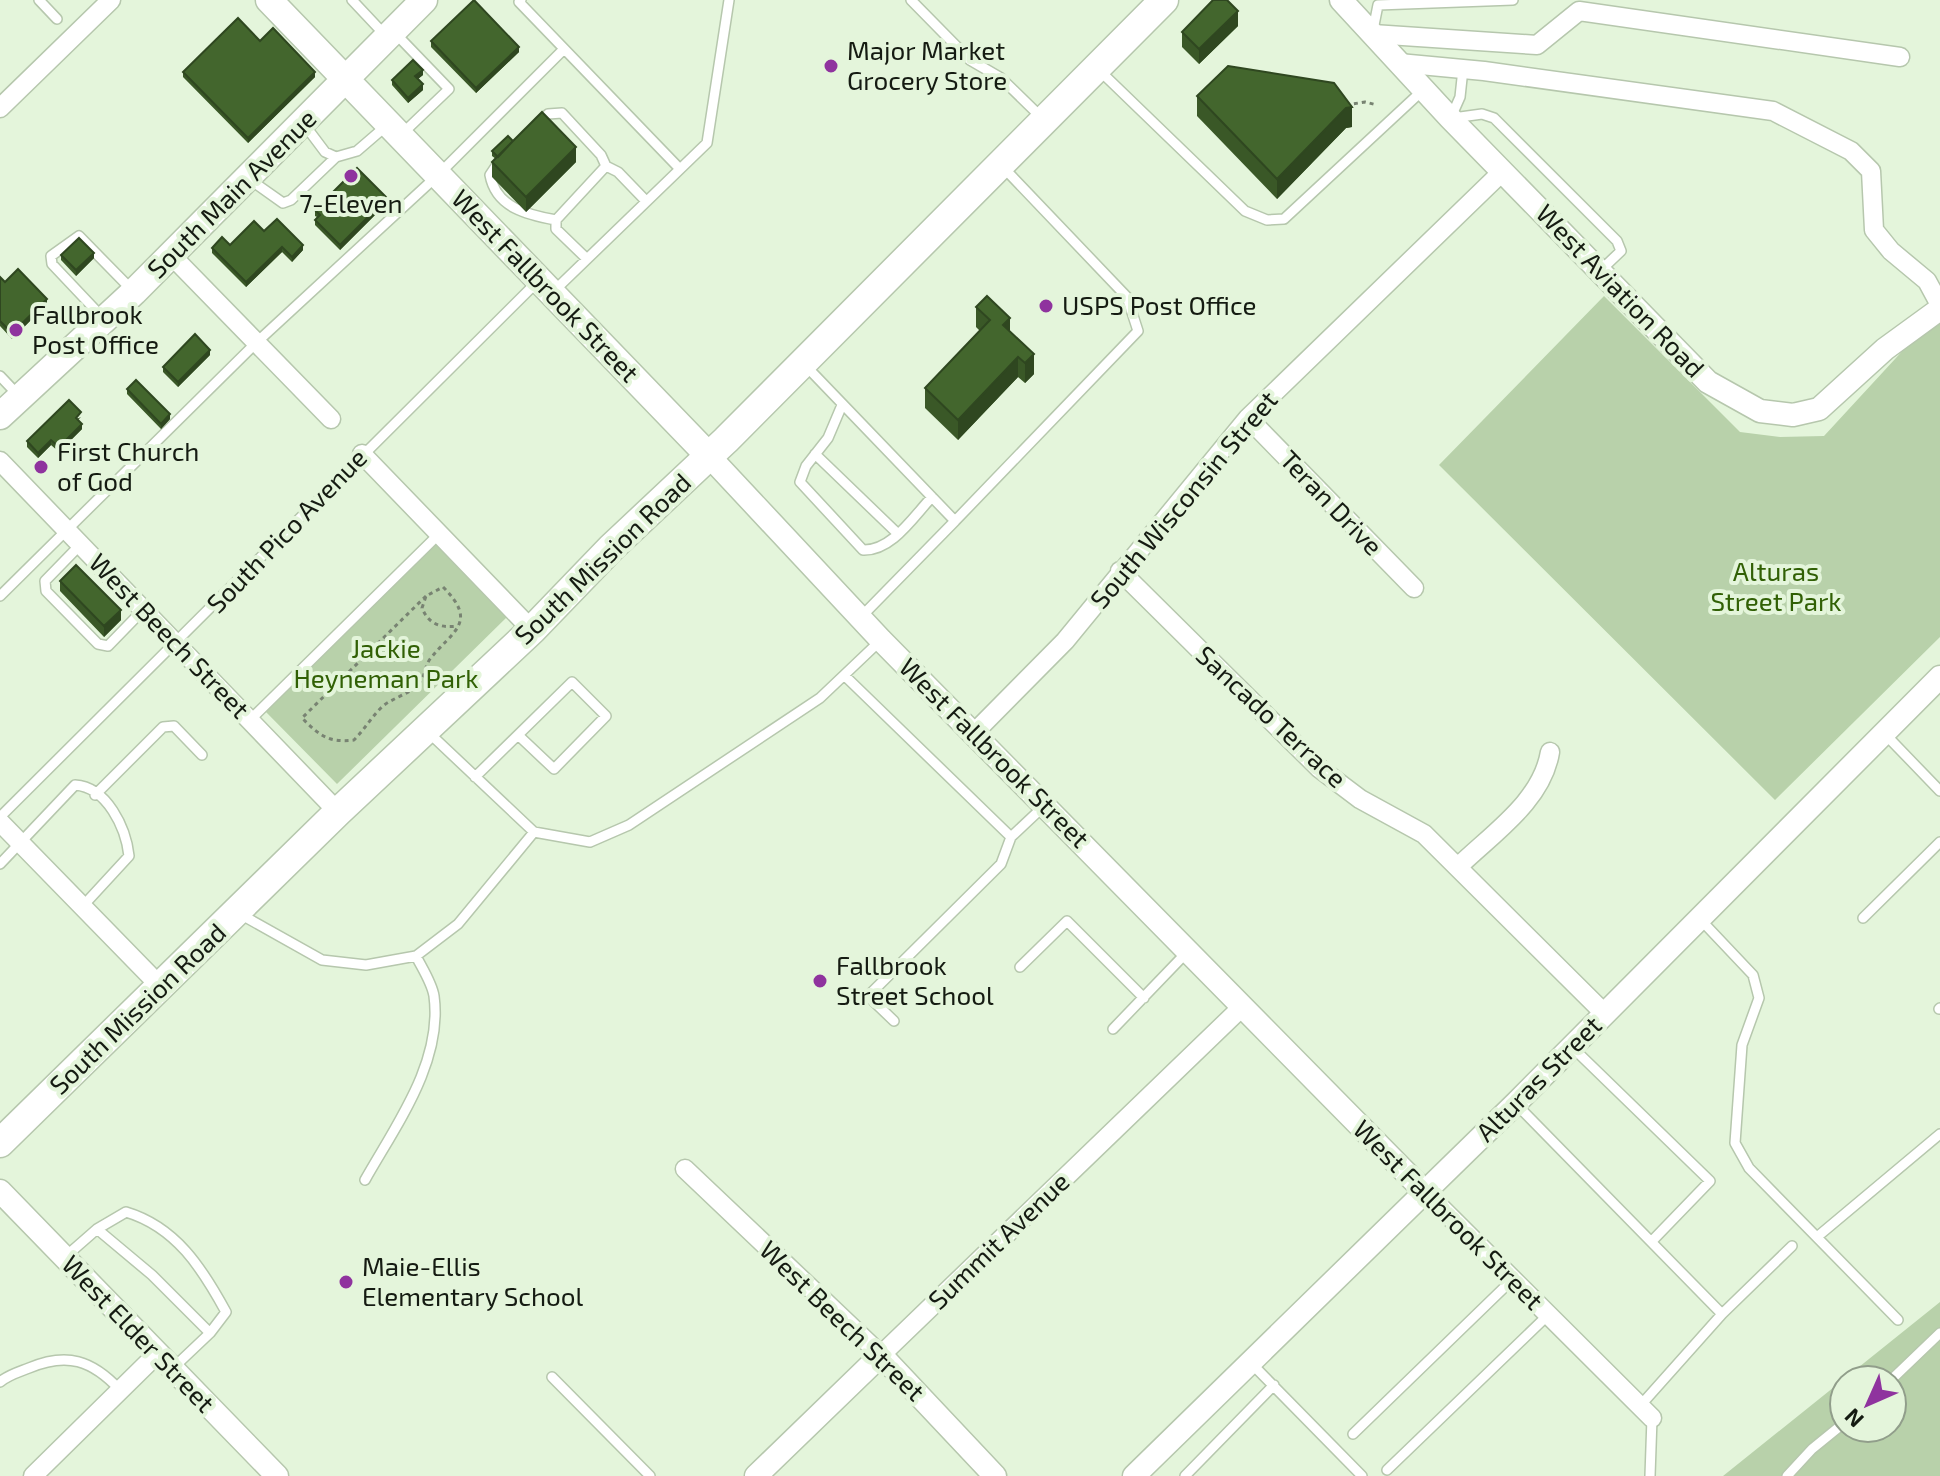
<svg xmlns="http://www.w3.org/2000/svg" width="1940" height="1476" viewBox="0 0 1940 1476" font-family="'Exo 2',sans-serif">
	<rect width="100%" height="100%" fill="#e4f5db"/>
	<path fill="#b8d1aa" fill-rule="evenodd" d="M1604,296L1740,432L1780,437L1824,436L1907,346L1940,322V637L1775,800L1439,465Z
		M435,544L507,617L337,784L265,711Z
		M1940,1302V1476H1723ZM1844,1380H1892V1428H1844Z"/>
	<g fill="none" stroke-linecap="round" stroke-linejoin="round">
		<defs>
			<path id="service" d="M39,0L57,19
				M352,0L384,34
				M521,0L519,2L680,169
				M911,0L970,60L1001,78L1042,118
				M1373,30L1378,5L1513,0
				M395,33L449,89L403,133
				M1099,70L1245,211L1267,220L1284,219L1423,90
				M1452,115L1460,97L1463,69
				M1453,118L1482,114L1494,118L1617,241L1621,251L1600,271
				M539,122L548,114L562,113L601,155L606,166
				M304,124L325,152L336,157L357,151L386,126
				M500,160L490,175C496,208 528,215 556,220
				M249,179L283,203L291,200L336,157
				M587,259L556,229V220L606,166L618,172L646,201
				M555,290L707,143L729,0
				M104,319L52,264L51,256L79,236L131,289
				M805,365L955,521L860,618
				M0,376L18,395
				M842,405L828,438L806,466L800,482L863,550C892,551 913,517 932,497
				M815,454L897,533
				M955,521L1138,331L1127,297L1002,166
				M81,544L45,581L46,591L98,644L108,646L143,610
				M0,596L257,342L438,175L564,49
				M845,676L1011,837L1044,806
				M250,720L439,534
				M427,731L534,832L590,842L629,825L820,698L881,640
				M1884,733L1940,791
				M475,777L572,682L606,716L554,769L518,735
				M95,795L163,727L174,726L202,755
				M0,817L536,283
				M0,864L75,785C107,787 126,828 129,856L82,907
				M240,914L322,960L366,965L416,956L458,924L534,832
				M1863,918L1940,842
				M1700,919L1753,975L1759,998L1742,1045L1735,1143L1749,1168L1898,1320
				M1020,967L1067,921L1144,998
				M1939,1009L1940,1008
				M894,1021L868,996L1001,864L1011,837
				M1113,1029L1188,951
				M1572,1047L1710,1181L1652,1241
				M1517,1105L1722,1314
				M365,1180C396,1125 443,1062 434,996C432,983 422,968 416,956
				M97,1229L152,1275L210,1333
				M1817,1237L1940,1134
				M65,1257L97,1229L126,1212C176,1227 202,1268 226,1312L210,1333L172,1369
				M1252,1364L1362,1476
				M552,1377L650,1476
				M1891,1380L1940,1333
				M0,1382C8,1375 19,1372 29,1368C67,1352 92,1360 120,1390
				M1640,1406L1722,1314L1792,1246
				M1353,1434L1512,1280
				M1387,1470L1547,1316
				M1185,1476L1274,1385
				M1650,1476L1652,1418
				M1787,1476L1812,1449L1844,1423"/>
			<path id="minor" d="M1373,34L1537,45L1579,11L1900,57
				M1399,63L1484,71L1773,111L1851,151L1871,171L1874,230L1891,251L1927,281L1940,305
				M0,108L111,0
				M171,255L331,419
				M1248,418L1414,588
				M362,454L532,630
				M0,461L338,812
				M1120,571L1319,768L1360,799L1424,834L1605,1014
				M974,733L1065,641L1248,418L1503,171
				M0,822L162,988
				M1459,866C1493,833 1542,801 1550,752
				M685,1169L881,1355L1242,1007
				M1425,1192L1652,1418
				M33,1476L157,1354"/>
			<path id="tertiary" d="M1341,0L1450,118L1708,382L1760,411L1793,415L1819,409L1885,349L1940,309
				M709,456L881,640L1425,1192
				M0,1191L277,1476
				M756,1476L881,1355L995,1476
				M1134,1476L1516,1103L1940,677"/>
			<path id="secondary" d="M269,0L709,456
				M0,416L134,292L424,0"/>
			<path id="primary" d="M0,1143L338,812L532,630L611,548L726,440L1164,0"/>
		</defs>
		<use href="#service" stroke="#b6c7ad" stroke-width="12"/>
		<use href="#minor" stroke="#b6c7ad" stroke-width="21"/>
		<use href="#tertiary" stroke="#b6c7ad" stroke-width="25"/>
		<use href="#secondary" stroke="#b6c7ad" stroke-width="29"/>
		<use href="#primary" stroke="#b6c7ad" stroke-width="31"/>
		<path stroke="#788372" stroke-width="3" stroke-dasharray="4 4" stroke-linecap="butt" d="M1346,105L1365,102L1377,105
			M426,596L302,718C320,736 329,743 354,740C365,729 372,716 383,706C394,697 411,694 420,682C425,676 425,666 430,659C452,631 479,623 443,587L426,596L422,608C429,625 441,628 458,626"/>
		<use href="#service" stroke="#fff" stroke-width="9"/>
		<use href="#minor" stroke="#fff" stroke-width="18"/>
		<use href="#tertiary" stroke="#fff" stroke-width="22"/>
		<use href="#secondary" stroke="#fff" stroke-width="26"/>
		<use href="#primary" stroke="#fff" stroke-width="28"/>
	</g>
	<path fill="#3a5827" d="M1238,26L1199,64L1182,47V32Z
		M260,41L315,77L248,143L183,77V72Z
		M431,41L519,52L476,93L431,47Z
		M423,75L418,79L423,90L408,103L392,85V80Z
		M1197,96L1352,127L1346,128L1277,199L1197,116Z
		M513,141L576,162L526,212L492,177V162L496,159L492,156V151Z
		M387,203L340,250L315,225V220L317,217L315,216V210Z
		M264,231L303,250L292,262L282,252L246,287L212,253V248L230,245Z
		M61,255L94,258L76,276L61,260Z
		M0,277L5,282L47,304L12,339L0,326Z
		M976,307L1010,331L1034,374L1025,383L1018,377L958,440L925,408V388L980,331L976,327Z
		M210,355L178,387L163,372V367Z
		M127,389L170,419L161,429L127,394Z
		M81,417L78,420L82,429L59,452L51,445L38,458L27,447V441Z
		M60,581L121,620L104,637L60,591Z"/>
	<path fill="#2f4720" d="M1238,11V26L1199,64V49Z
		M519,47V52L476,93V88Z
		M423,70V75L415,81V76Z
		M315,72V77L248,143V138Z
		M423,84V90L408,103V98Z
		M1352,107V127L1346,128L1277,199V179L1346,108Z
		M576,147V162L526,212V197Z
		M387,198V203L340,250V245Z
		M303,245V250L292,262V257Z
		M282,247V252L246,287V282Z
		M94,253V258L76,276V270Z
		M47,299V304L12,339V333Z
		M1010,318V338L1003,325Z
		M210,350V355L178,387V382Z
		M1034,354V374L1025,383V363Z
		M1018,357V377L958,440V420Z
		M170,414V419L161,429V424Z
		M82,424V429L59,452V447Z
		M51,440V445L38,458V453Z
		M121,610V620L104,637V626Z"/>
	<path fill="#43662d" stroke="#2f4720" stroke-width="2" d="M474,0L519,47L476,88L431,41Z
		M1213,0H1227L1238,11L1199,49L1182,32Z
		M238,18L260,41L273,28L315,72L248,138L183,72Z
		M413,60L423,70L415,76L423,84L408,98L392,80Z
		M1228,66L1334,83L1352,107L1346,108L1277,179L1197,96Z
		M542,112L576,147L526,197L492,162Z
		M508,136L513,141L498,157L492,151Z
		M357,168L387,198L340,245L315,220L320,215L315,210Z
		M277,219L303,245L292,257L282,247L246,282L212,248L222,237L230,245L254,221L264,231Z
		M79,238L94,253L76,270L61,255Z
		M18,269L47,299L12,333L0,321V277L5,282Z
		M987,296L1010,318L1003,325L1034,354L1025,363L1018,357L958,420L925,388L990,320L976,307Z
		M195,334L210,350L178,382L163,367Z
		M136,380L170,414L161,424L127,389Z
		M69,400L81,412L76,418L82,424L59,447L51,440L38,453L27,441Z
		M76,565L121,610L104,626L60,581Z"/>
	<g fill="#8f339e" stroke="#e4f5db" stroke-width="3">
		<circle cx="831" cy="66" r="8"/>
		<circle cx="351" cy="176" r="8"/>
		<circle cx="1046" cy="306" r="8"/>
		<circle cx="16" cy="330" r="8"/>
		<circle cx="41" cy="467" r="8"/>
		<circle cx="820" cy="981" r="8"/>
		<circle cx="346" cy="1282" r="8"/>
	</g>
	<g text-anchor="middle" stroke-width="8" stroke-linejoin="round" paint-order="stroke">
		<g font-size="26" fill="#151b12" stroke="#e4f5db" text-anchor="start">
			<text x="847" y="60">Major Market<tspan x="847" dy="30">Grocery Store</tspan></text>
			<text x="351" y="213" text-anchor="middle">7-Eleven</text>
			<text x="1062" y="315">USPS Post Office</text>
			<text x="32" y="324">Fallbrook<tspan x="32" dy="30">Post Office</tspan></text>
			<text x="57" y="461">First Church<tspan x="57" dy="30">of God</tspan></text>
			<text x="836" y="975">Fallbrook<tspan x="836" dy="30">Street School</tspan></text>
			<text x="362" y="1276">Maie-Ellis<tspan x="362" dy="30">Elementary School</tspan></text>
		</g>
		<g font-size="26" fill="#151b12" stroke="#e4f5db">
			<text transform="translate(232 194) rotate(-45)" y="9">South Main Avenue</text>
			<text transform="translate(545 286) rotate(46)" y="9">West Fallbrook Street</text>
			<text transform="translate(1620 291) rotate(46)" y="9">West Aviation Road</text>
			<text transform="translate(1184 500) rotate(-50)" y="9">South Wisconsin Street</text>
			<text transform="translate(1331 503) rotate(46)" y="9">Teran Drive</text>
			<text transform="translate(287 531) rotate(-46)" y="9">South Pico Avenue</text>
			<text transform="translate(603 559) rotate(-44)" y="9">South Mission Road</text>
			<text transform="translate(169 636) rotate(46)" y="9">West Beech Street</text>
			<text transform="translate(1271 717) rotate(43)" y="9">Sancado Terrace</text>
			<text transform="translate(994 753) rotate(45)" y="9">West Fallbrook Street</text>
			<text transform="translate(138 1009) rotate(-44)" y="9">South Mission Road</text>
			<text transform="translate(1539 1079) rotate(-45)" y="9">Alturas Street</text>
			<text transform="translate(1448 1215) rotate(45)" y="9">West Fallbrook Street</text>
			<text transform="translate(999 1241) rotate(-44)" y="9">Summit Avenue</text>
			<text transform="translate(842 1321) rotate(44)" y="9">West Beech Street</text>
			<text transform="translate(138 1334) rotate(46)" y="9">West Elder Street</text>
		</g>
		<g font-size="26" fill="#316005" stroke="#e4f5db">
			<text x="1776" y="581">Alturas<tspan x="1776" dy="30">Street Park</tspan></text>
			<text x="386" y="658">Jackie<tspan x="386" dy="30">Heyneman Park</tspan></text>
		</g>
	</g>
	<g transform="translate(1868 1404) rotate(225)"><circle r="38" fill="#e4f5db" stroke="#919e8b" stroke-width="2"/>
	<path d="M0-6L14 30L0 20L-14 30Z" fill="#8f339e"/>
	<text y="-12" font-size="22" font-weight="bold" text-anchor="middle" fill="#151b12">N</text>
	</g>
</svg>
